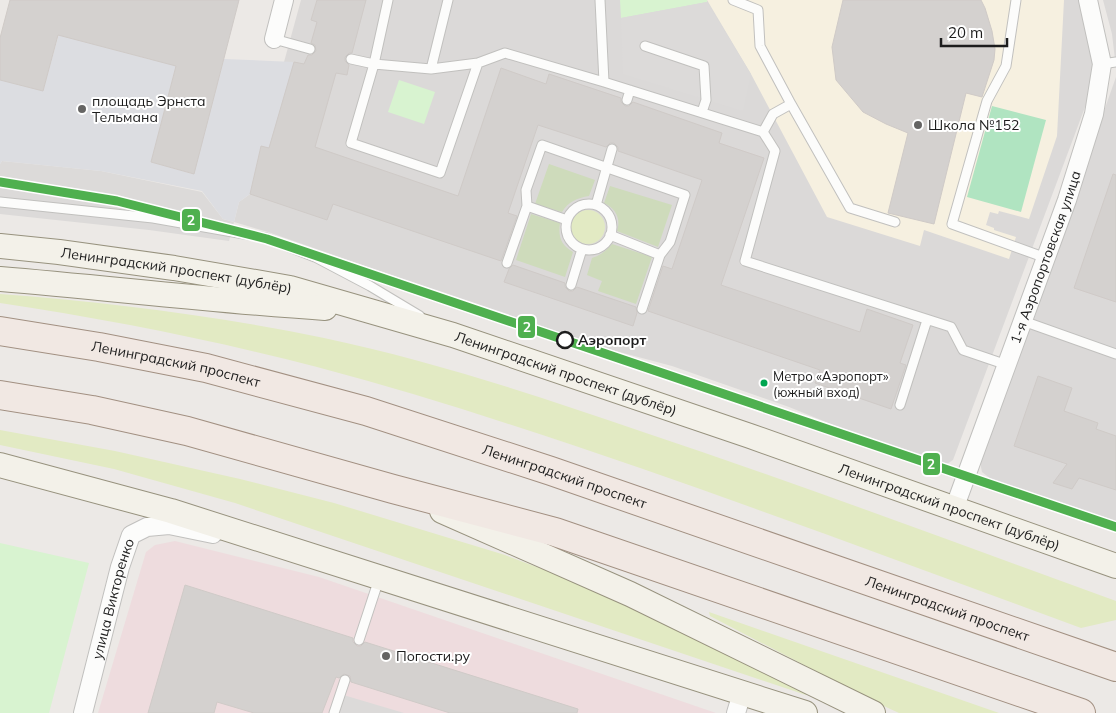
<svg xmlns="http://www.w3.org/2000/svg" width="1116" height="713" viewBox="0 0 1116 713" font-family="Mulish,sans-serif">
	<rect width="100%" height="100%" fill="#ece9e6"/>
	<path fill="#dbd9d8" d="M301,0H1081L1091,41L1093,69L1088,99L953,460L947,464H941L934,463L868,439L789,407L672,366L582,342L268,232L234,222L239,202L250,194L261,146Z
		M1103,0H1116V68L1112,34Z
		M1116,77V522L991,479L982,472L981,467V460Z"/>
	<path fill="#eedcde" d="M175,541L319,577L716,713H98L146,552L155,545Z"/>
	<path fill="#f6f0e0" d="M707,0H1064L1057,136L1029,219L999,211L998,214L990,212L986,225L994,228V230L1016,237L1009,259L924,230L920,246L827,217L751,74Z"/>
	<path fill="#e2eac3" d="M571 227a17 17 0 1 1 34 0a17 17 0 1 1-34 0Z
		M0,294C109,302 217,316 324,338C433,361 538,396 643,432C802,485 959,544 1116,601V620L1081,628C935,574 789,520 643,469C535,432 427,396 317,367C213,340 107,319 0,303Z
		M0,430L115,451L240,479L334,503L505,555L625,600L808,691L806,695L235,503L114,469L0,445Z
		M709,612L999,713H899L875,702L710,616Z"/>
	<path fill="#cedbbb" d="M549,164L595,180L589,196C577,198 568,202 562,212L535,204Z
		M610,186L672,205L658,247L617,231C621,218 616,209 604,203Z
		M531,214L560,223C558,237 561,245 573,252L565,277L516,260Z
		M612,244L652,257L636,304L598,291L602,281L587,275L592,258C601,255 606,251 612,244Z"/>
	<path fill="#d8f3d0" d="M620,0H707V2L621,18Z
		M399,80L435,92L424,124L388,112Z
		M0,543L89,563L49,713H0Z"/>
	<path fill="#b0e4c1" d="M992,106L1046,120L1021,212L967,197Z"/>
	<path fill="#dcdad9" d="M707,2L751,74L743,111L623,74L621,18Z
		M2,161L101,171L202,192L223,219L234,222L229,241L149,230L0,214V164Z
		M340,694L404,713H334Z"/>
	<path fill="#dcdde1" d="M62,23L70,38L152,60L179,54L151,162L193,174L224,59L294,62L269,148L261,146L250,194L239,202L234,222L223,219L202,191L101,171L2,161L0,164V80L43,91Z"/>
	<path fill="#d4d1cf" stroke="#cfcac7" d="M10,0H239L194,174L151,162L176,66L58,35L43,91L0,80V38Z
		M317,0H366L352,53H349L345,57V61L349,65L347,75L336,73L315,147L458,196L501,68L546,84L549,74L621,98V102L625,106H629L633,102L722,133L719,143L764,158L721,285L860,332L867,309L913,325L900,363L906,365L891,409L815,383L820,370L648,311L663,266L672,269L702,180L618,151V147L614,143H610L606,147L538,125L508,213L517,216L501,261L333,204L327,220L250,194L261,146L269,148L294,62L304,64L308,55H312L316,51L315,45L311,43L317,22L311,20Z
		M843,0H981L985,8L992,31L995,49L994,60L982,97L966,93L934,224L888,213L908,133L886,124L863,112L836,80L832,47Z
		M1113,174L1116,175V302L1074,288Z
		M513,265L565,283V287L569,291H573L577,287L636,307L637,313L633,326L504,282L509,269Z
		M1038,376L1072,388L1064,411L1098,423L1096,429L1116,436V490L1079,478L1072,489L1053,483L1067,464L1014,446Z
		M185,585L353,638V642L357,646H361L365,642L578,709L577,713H450L351,682L350,676L344,674L339,678L336,677L322,713H254L217,702L214,713H148Z"/>
	<g fill="none" stroke-linecap="round" stroke-linejoin="round">
		<defs>
			<path id="service" d="M388,0L374,64L351,143L440,173L478,63
				M600,0L604,82
				M733,0L758,10L760,46L791,104L850,208L895,222
				M1016,0L1006,66L987,101L952,224L1046,258
				M274,39L310,49
				M645,46L704,66L706,100L702,112
				M351,59L374,64L431,69L478,63L505,53L604,82L763,132L775,151L745,261L951,327L963,350L1007,365
				M1102,64L1116,62
				M431,69L448,0
				M627,100L630,90
				M763,132L773,114L791,104
				M0,202L153,218L266,238L315,257L370,286L420,316
				M566 227a23 23 0 1 1 46 0a23 23 0 1 1-46 0Z
				M596,205L612,149
				M567,220L527,206L526,190L542,145L685,195L670,242L660,255L610,235
				M507,263L527,206
				M571,285L582,249
				M642,309L660,255
				M1023,321L1116,354
				M900,405L927,320
				M359,640L379,579
				M334,713L345,680"/>
			<g id="minor">
				<path d="M274,39L284,0"/>
				<path id="s1" d="M954,509L1067,200L1094,114L1102,64L1088,0"/>
				<path id="s2" d="M83,713L120,567L131,535L147,527L169,525L213,534"/>
				<path d="M736,713L742,693"/>
			</g>
			<g id="secondary">
				<path id="s3" d="M0,246L59,252L174,268L290,288L453,335L750,436L1116,566"/>
				<path d="M0,279C108,288 217,301 325,308"/>
				<path d="M0,465L171,511L805,713"/>
				<path d="M442,511L630,594L873,713"/>
			</g>
			<g id="primary">
				<path id="s4" d="M0,331L99,347L206,368L366,411L551,471L1116,667"/>
				<path d="M0,395L92,410L187,431L393,489L555,532L1081,713"/>
			</g>
		</defs>
		<use href="#service" stroke="#c1c0be" stroke-width="11"/>
		<use href="#minor" stroke="#c1c0be" stroke-width="20"/>
		<use href="#secondary" stroke="#97927e" stroke-width="26"/>
		<use href="#primary" stroke="#a29082" stroke-width="30"/>
		<use href="#service" stroke="#fcfcfb" stroke-width="9"/>
		<use href="#minor" stroke="#fcfcfb" stroke-width="18"/>
		<use href="#secondary" stroke="#f3f1e9" stroke-width="24"/>
		<use href="#primary" stroke="#f1e8e3" stroke-width="28"/>
		<defs>
			<path id="metro-1" d="M0,182L117,201L267,239L1116,527"/>
		</defs>
		<use href="#metro-1" stroke="#fff" stroke-width="12"/>
		<use href="#metro-1" stroke="#4fb04f" stroke-width="9"/>
	</g>
	<g fill="#656463" stroke="#fff" stroke-width="2">
		<circle cx="82" cy="109" r="5"/>
		<circle cx="918" cy="125" r="5"/>
		<circle cx="386" cy="656" r="5"/>
	</g>
	<circle fill="#fff" stroke="#1d1d1d" stroke-width="2.5" cx="565" cy="340" r="8"/>
	<circle fill="#00a651" stroke="#fff" stroke-width="2" cx="764" cy="383" r="4.5"/>
	<g text-anchor="middle" stroke-width="4" stroke-linejoin="round" paint-order="stroke">
		<g font-size="13" fill="#1d1d1d" stroke="#fff" text-anchor="start">
			<text x="773" y="381">Метро «Аэропорт»<tspan x="773" dy="16">(южный вход)</tspan></text>
		</g>
		<g font-size="14" fill="#1d1d1d" stroke="#fff" text-anchor="start">
			<text x="92" y="106">площадь Эрнста<tspan x="92" dy="16">Тельмана</tspan></text>
			<text x="928" y="130">Школа №152</text>
			<text x="396" y="661">Погости.ру</text>
		</g>
		<g font-size="14" fill="#1d1d1d" stroke="#fff">
			<text dy="5" stroke="none"><textPath href="#s1" startOffset="268">1-я Аэропортовская улица</textPath></text>
			<text dy="5" stroke="none"><textPath href="#s3" startOffset="178">Ленинградский проспект (дублёр)</textPath></text>
			<text dy="5" stroke="none"><textPath href="#s4" startOffset="179">Ленинградский проспект</textPath></text>
			<text dy="5" stroke="none"><textPath href="#s3" startOffset="582">Ленинградский проспект (дублёр)</textPath></text>
			<text dy="5" stroke="none"><textPath href="#s4" startOffset="584">Ленинградский проспект</textPath></text>
			<text dy="5" stroke="none"><textPath href="#s3" startOffset="988">Ленинградский проспект (дублёр)</textPath></text>
			<text dy="5" stroke="none"><textPath href="#s2" startOffset="118">улица Викторенко</textPath></text>
			<text dy="5" stroke="none"><textPath href="#s4" startOffset="989">Ленинградский проспект</textPath></text>
		</g>
		<g font-size="14" font-weight="bold" fill="#1d1d1d" stroke="#fff" text-anchor="start">
			<text x="578" y="345">Аэропорт</text>
		</g>
	</g>
	<g stroke="#fff" stroke-width="2">
		<rect x="181" y="208" width="20" height="24" rx="5" fill="#4fb04f"/>
		<rect x="517" y="315" width="19" height="24" rx="5" fill="#4fb04f"/>
		<rect x="922" y="452" width="19" height="24" rx="5" fill="#4fb04f"/>
	</g>
	<g font-size="14" text-anchor="middle" font-weight="bold" fill="#fff">
		<text x="191" y="225">2</text>
		<text x="527" y="332">2</text>
		<text x="931" y="469">2</text>
	</g>
	<path d="M941 38v8h66v-8" fill="none" stroke="#1d1d1d" stroke-width="2.5"/>
	<text x="948" y="38" font-size="15" fill="#1d1d1d" stroke="#ffffff" stroke-width="4" paint-order="stroke">20 m</text>
</svg>
